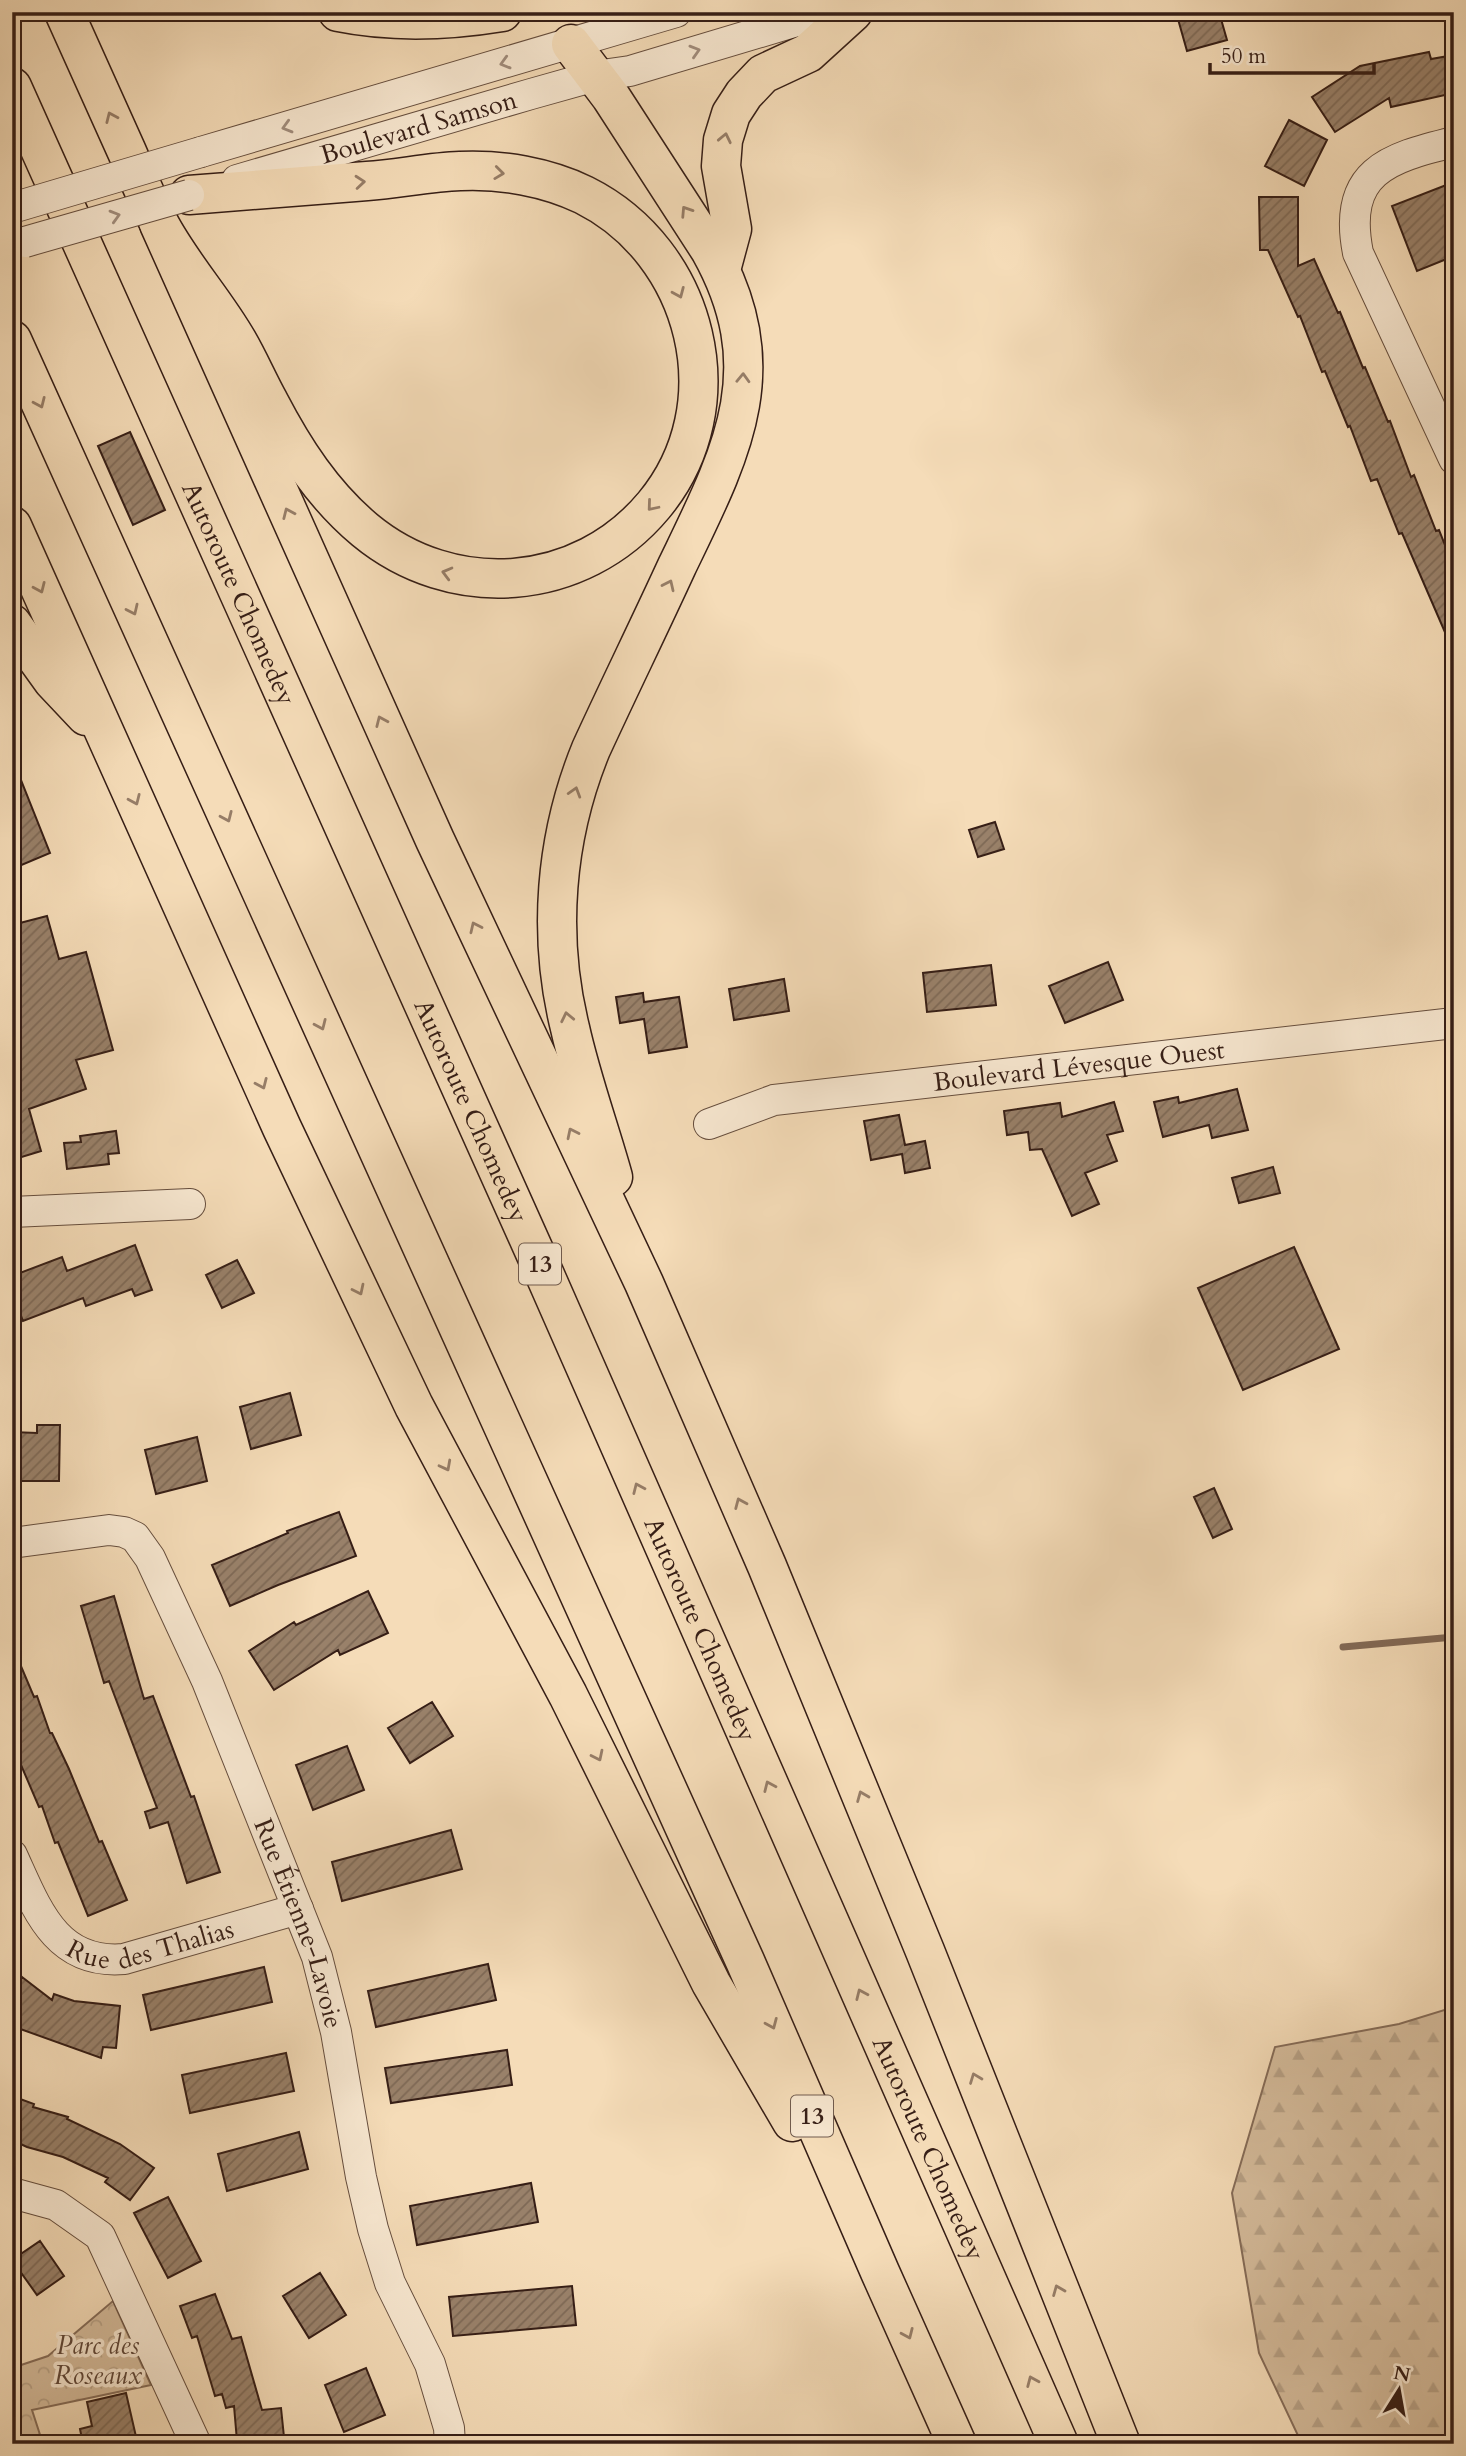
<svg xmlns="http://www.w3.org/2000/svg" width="1466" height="2456" viewBox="0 0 1466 2456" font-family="Cardo,serif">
	<defs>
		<pattern id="forest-firs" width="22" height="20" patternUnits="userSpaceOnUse" patternTransform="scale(1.75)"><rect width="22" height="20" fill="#d5bc9c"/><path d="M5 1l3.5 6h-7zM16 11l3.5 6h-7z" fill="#b7a186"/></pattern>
		<pattern id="park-crowns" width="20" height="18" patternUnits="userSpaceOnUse" patternTransform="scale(1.75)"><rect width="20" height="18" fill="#d5bc9c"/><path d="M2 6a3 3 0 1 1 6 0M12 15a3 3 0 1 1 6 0" fill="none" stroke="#b7a186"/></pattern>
		<pattern id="building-hatch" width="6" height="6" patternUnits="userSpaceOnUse" patternTransform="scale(1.75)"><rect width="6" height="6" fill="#99816a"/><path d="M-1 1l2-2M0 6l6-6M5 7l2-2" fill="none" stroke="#7e6956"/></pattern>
	</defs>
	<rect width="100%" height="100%" fill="#f5dcb8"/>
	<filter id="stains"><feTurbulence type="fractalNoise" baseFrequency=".00286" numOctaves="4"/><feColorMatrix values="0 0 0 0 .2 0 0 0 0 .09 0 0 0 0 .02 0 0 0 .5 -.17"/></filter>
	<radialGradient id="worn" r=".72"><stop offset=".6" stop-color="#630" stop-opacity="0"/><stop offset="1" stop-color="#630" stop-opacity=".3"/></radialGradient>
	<path fill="url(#forest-firs)" stroke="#866d59" stroke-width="2" d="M1454,2007V2444H1302L1259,2353L1232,2193L1275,2047L1399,2024Z"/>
	<path fill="url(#park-crowns)" stroke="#866d59" stroke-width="2" d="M113,2301L151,2385L32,2410L43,2444H12V2368L48,2356Z"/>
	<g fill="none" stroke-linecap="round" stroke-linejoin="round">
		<path stroke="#826956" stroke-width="7" d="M1343,1647L1454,1637"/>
	</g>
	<path fill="url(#building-hatch)" stroke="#361e16" stroke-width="2" d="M1176,12H1219L1227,40L1187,51Z
		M1429,52L1431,59L1454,55V93L1391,107L1389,98L1335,132L1312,97L1360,66Z
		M1289,120L1327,140L1304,186L1265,166Z
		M1454,182V256L1417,271L1392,206Z
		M1259,197H1298V266L1314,259L1338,313L1340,312L1363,368L1365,367L1388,422L1390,421L1411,477L1414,475L1436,531L1439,530L1454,568V653L1402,533L1399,534L1377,479L1371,481L1350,426L1348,427L1325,371L1322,372L1300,316L1298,317L1268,250H1260Z
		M130,432L165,510L133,525L98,446Z
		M13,760L50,853L12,869V761Z
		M995,822L1004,849L978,857L969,830Z
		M47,916L59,959L86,952L113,1050L76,1060L86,1089L29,1109L41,1151L12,1160V925Z
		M1108,962L1123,1000L1065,1023L1049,986Z
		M991,965L996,1005L927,1012L923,973Z
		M784,979L789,1011L734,1020L729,989Z
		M643,993L644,1002L679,997L687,1047L649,1053L644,1019L620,1023L616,997Z
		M1237,1089L1248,1130L1212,1138L1209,1125L1163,1137L1154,1102L1178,1097L1179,1103Z
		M1114,1102L1123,1131L1107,1135L1117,1161L1085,1173L1099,1204L1072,1216L1042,1149L1030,1150L1028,1132L1007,1135L1004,1111L1060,1103L1062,1117Z
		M899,1115L905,1145L925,1141L930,1168L905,1173L902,1154L871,1160L864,1121Z
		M116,1131L119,1153L108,1154L109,1164L67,1169L64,1143L81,1142L80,1136Z
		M1273,1167L1280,1193L1239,1203L1232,1178Z
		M135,1245L152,1290L135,1296L132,1289L86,1306L83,1298L23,1321L12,1292V1276L62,1257L67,1271Z
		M1294,1247L1339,1349L1243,1390L1198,1288Z
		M237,1260L254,1293L222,1308L206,1275Z
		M290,1393L301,1435L251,1449L240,1407Z
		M37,1425H60L59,1481H12V1432L37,1433Z
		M197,1437L207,1481L156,1494L145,1450Z
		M1214,1488L1232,1529L1213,1538L1194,1497Z
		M339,1512L356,1556L278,1585L230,1606L212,1565L288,1533L287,1531Z
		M368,1591L388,1633L340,1655L338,1650L274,1690L249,1651L294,1622L296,1625Z
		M114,1596L144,1699L153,1696L191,1797L194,1796L220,1872L187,1883L168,1822L150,1828L145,1812L157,1808L109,1681L104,1683L81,1606Z
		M12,1645L34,1697L37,1696L50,1733H52L69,1769L99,1842L102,1841L127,1900L88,1916L58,1842L55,1843L42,1806L39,1807L12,1744Z
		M432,1702L453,1736L410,1763L388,1728Z
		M347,1746L364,1790L313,1810L296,1765Z
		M451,1830L462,1869L342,1901L332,1862Z
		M488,1964L496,2000L376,2027L368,1991Z
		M264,1967L272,2002L151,2030L143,1995Z
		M22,1977L52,2000L54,1994L74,2001L120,2006L116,2048L103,2047L101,2058L12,2026V1989Z
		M507,2050L512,2085L391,2103L385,2068Z
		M286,2053L294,2091L190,2113L182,2075Z
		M12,2096L34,2104L33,2107L68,2117L67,2119L120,2144L154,2168L130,2200L105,2182L108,2178L63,2157L27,2147L12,2140Z
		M299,2132L308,2169L227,2191L218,2154Z
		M531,2183L538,2222L417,2245L410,2206Z
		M168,2197L201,2261L168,2278L134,2213Z
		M40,2241L64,2276L37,2295L12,2260Z
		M320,2273L346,2315L309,2338L283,2296Z
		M572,2286L576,2325L453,2336L449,2297Z
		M215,2294L232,2339L241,2337L262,2410L281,2408L284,2437L237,2441L234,2406L226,2408L222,2394L215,2396L197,2336L192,2338L180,2306Z
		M366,2368L385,2415L344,2432L325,2385Z
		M126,2393L137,2441L124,2444H83L80,2429L92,2426L87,2402Z"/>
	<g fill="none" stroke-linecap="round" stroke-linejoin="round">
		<defs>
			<g id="minor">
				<path d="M1454,142C1387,158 1342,172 1358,253L1454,459"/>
				<path d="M201,152L676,12"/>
				<path id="s1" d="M237,180L531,94L595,76L630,71L827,12"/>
				<path id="s2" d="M709,1124L774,1100L1454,1023"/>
				<path d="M12,1212L190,1204"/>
				<path id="s3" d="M12,1543L109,1530L124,1532L135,1537L150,1558L207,1681L317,1957L336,2032L361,2177L373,2229L390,2283L430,2364L449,2428L450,2444"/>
				<path id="s4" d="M12,1855C36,1907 55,1965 124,1959L298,1909"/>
				<path d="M12,2193L56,2205L100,2236L196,2444"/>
			</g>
			<path id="major" d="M64,12C85,59 106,105 127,152C137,175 147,199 158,221C180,264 214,300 238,342C249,361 258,382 269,402C294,450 323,495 365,530C452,602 580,594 654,505C737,405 698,252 584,195C547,177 501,169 460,171C429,172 398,179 367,181C308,186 249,190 189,195
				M338,12C392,23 447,21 502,12"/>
			<g id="highway">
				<path d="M571,44L611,97L710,250C777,370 731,454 677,566C649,627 619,688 591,749C555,837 547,935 570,1028C581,1078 599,1127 613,1177"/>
				<path id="s5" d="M12,87L537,1257L1059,2444"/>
				<path d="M159,224L435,840L644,1283L767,1566L925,1951L1121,2444"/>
				<path d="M721,270L732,229L721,166L723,140L731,114L744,94L763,74L808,53L853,12"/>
				<path d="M12,340L745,1961L880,2272L957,2444"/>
				<path d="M12,526L282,1128L414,1406L568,1695L711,1983L792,2122"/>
				<path d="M12,624L53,681L86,716"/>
			</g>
		</defs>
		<use href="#minor" stroke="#664e3e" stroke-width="32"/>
		<use href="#major" stroke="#361e16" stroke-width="41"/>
		<use href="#highway" stroke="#361e16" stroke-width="41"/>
		<use href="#minor" stroke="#f8e8d1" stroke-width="30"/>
		<use href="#major" stroke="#f5dcb8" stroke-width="38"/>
		<use href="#highway" stroke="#f5dcb8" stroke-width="38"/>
		<defs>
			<path id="minor-bridge" d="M12,208L201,152
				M25,242L189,195"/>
		</defs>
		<use href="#minor-bridge" stroke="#664e3e" stroke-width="32" stroke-linecap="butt"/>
		<use href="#minor-bridge" stroke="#f8e8d1" stroke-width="30"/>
	</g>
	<defs><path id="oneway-chevron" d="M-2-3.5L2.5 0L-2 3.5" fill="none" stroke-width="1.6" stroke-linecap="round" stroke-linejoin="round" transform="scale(1.75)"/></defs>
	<g stroke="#a18d7d">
		<use href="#oneway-chevron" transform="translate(695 51) rotate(-17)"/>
		<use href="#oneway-chevron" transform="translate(505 63) rotate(164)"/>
		<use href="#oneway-chevron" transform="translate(287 127) rotate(164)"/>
		<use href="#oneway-chevron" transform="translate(115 216) rotate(-16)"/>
	</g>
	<g stroke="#967d67">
		<use href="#oneway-chevron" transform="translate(111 117) rotate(-114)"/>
		<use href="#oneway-chevron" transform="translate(725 138) rotate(-78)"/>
		<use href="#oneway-chevron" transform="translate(499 173) rotate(7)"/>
		<use href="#oneway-chevron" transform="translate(360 182) rotate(-5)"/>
		<use href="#oneway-chevron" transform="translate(686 211) rotate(-123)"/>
		<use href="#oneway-chevron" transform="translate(679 293) rotate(67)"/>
		<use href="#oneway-chevron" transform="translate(743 378) rotate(-88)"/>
		<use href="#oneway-chevron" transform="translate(40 403) rotate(66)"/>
		<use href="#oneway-chevron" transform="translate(652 506) rotate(130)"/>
		<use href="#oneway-chevron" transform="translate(288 513) rotate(-114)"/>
		<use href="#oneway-chevron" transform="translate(447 573) rotate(-165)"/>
		<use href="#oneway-chevron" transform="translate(669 585) rotate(-65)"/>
		<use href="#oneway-chevron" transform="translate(40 588) rotate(66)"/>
		<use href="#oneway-chevron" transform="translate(133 610) rotate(65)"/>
		<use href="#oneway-chevron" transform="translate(381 721) rotate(-114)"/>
		<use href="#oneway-chevron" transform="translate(575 792) rotate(-73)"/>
		<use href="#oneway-chevron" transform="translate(135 800) rotate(66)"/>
		<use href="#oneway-chevron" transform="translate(227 817) rotate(66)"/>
		<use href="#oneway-chevron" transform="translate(475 927) rotate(-115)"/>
		<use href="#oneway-chevron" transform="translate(567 1017) rotate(-102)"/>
		<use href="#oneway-chevron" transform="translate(321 1025) rotate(66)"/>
		<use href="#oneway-chevron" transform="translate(262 1084) rotate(66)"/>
		<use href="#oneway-chevron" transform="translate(572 1133) rotate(-116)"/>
		<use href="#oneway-chevron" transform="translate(359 1290) rotate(64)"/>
		<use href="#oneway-chevron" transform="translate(446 1466) rotate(62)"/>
		<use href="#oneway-chevron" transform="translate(638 1488) rotate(-114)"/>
		<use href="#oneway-chevron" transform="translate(740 1503) rotate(-113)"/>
		<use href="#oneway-chevron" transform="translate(598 1756) rotate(64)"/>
		<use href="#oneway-chevron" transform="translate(769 1786) rotate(-114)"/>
		<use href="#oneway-chevron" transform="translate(862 1796) rotate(-112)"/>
		<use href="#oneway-chevron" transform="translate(861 1994) rotate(-114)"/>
		<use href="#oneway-chevron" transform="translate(772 2024) rotate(67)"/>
		<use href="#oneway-chevron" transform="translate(975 2078) rotate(-111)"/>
		<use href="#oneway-chevron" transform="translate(1058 2290) rotate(-112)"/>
		<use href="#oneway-chevron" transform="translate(908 2334) rotate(66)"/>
		<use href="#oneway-chevron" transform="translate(1032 2381) rotate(-113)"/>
	</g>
	<g text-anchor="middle" stroke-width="7" stroke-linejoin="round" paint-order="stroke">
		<g fill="#f8e8d1" stroke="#705b4e" stroke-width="2">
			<rect x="519" y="1243.5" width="42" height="41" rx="5"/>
			<rect x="791" y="2095.5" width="42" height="41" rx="5"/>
		</g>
		<g font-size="24" font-weight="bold" fill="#361e16">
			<text x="540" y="1272">13</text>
			<text x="812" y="2124">13</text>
		</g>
		<g font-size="26" fill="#361e16" stroke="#f8e8d1">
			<text dy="9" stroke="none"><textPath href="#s1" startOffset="189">Boulevard Samson</textPath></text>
			<text dy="9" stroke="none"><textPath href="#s5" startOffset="555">Autoroute Chomedey</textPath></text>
			<text dy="9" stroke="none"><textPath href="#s2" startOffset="376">Boulevard Lévesque Ouest</textPath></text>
			<text dy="9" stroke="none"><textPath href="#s5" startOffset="1122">Autoroute Chomedey</textPath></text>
			<text dy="9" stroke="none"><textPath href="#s5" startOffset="1689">Autoroute Chomedey</textPath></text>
			<text dy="9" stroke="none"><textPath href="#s3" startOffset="546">Rue Étienne-Lavoie</textPath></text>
			<text dy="9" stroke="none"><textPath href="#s4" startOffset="194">Rue des Thalias</textPath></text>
			<text dy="9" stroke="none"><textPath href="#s5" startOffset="2256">Autoroute Chomedey</textPath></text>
		</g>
		<g font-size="26" font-style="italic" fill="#5e4638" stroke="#f8e8d1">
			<text x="98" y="2354">Parc des<tspan x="98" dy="30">Roseaux</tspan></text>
		</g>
	</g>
	<rect width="1466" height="2456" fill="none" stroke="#f5dcb8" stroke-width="42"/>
	<rect x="14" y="14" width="1438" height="2428" fill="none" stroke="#361e16" stroke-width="3.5"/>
	<rect x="21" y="21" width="1424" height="2414" fill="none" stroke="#361e16" stroke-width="2"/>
	<g transform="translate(1399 2390) rotate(11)" stroke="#f8e8d1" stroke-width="5" paint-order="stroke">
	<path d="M0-5L12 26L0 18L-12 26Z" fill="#361e16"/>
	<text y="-10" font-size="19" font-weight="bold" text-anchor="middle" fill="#361e16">N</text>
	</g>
	<path d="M1210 63v10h164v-10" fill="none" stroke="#361e16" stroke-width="3.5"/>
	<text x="1221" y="63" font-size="21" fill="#361e16" stroke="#f8e8d1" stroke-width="5" paint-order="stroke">50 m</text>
	<rect width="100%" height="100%" filter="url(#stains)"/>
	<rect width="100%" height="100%" fill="url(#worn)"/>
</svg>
